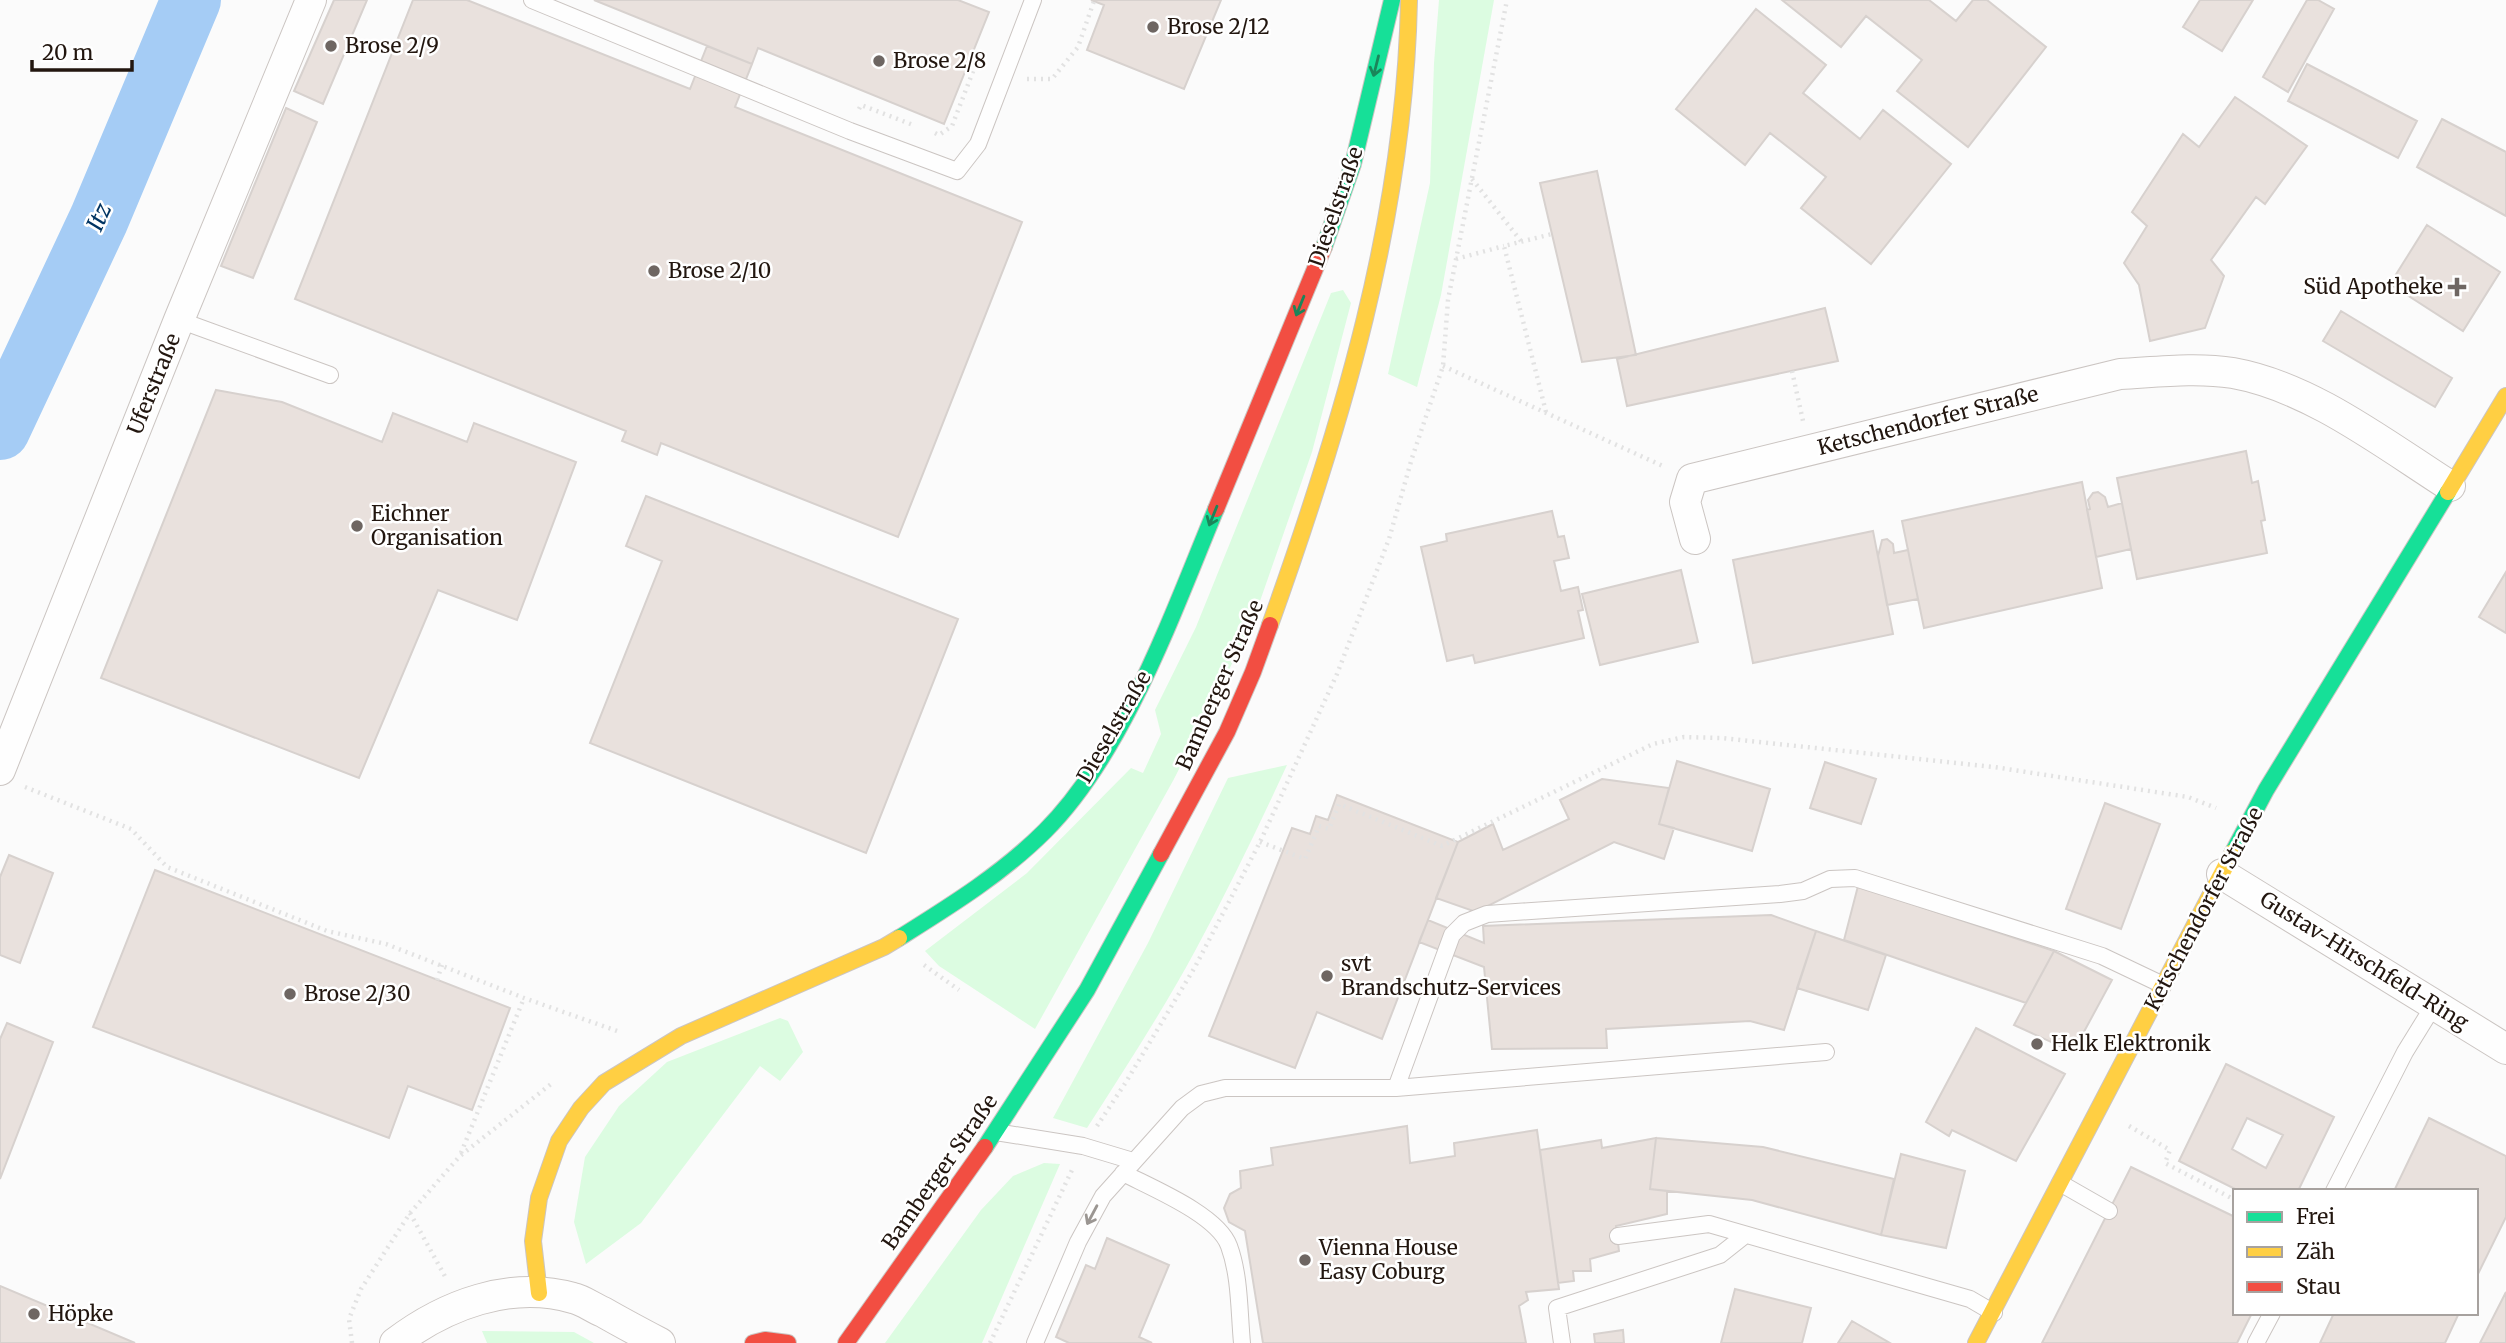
<svg xmlns="http://www.w3.org/2000/svg" width="2506" height="1343" viewBox="0 0 2506 1343" font-family="Merriweather,serif">
	<rect width="100%" height="100%" fill="#fbfbfb"/>
	<path fill="#dcfce1" d="M1439,0H1494L1441,295L1417,387L1388,374L1430,183L1434,63Z
		M1343,290L1351,303L1312,452L1252,624L1174,779L1035,1029L939,966L925,951L1027,873L1131,768L1143,773L1161,734L1155,710L1196,627L1331,293Z
		M1287,765C1258,828 1228,890 1195,951C1162,1012 1124,1070 1087,1128L1053,1118L1148,943L1228,778Z
		M780,1018L788,1021L803,1052L780,1081L760,1066L641,1223L586,1264L574,1222L585,1157L619,1106L667,1062Z
		M1044,1163L1060,1164L982,1343H885L981,1210L1013,1176Z
		M482,1331L574,1332L594,1343H487Z"/>
	<g fill="none" stroke-linecap="round" stroke-linejoin="round">
		<path stroke="#a5ccf5" stroke-width="60" d="M0,430L99,219L191,0"/>
	</g>
	<path fill="#e9e1dd" stroke="#d7d1ce" stroke-width="2" fill-rule="evenodd" d="M334,0H367L323,104L294,91Z
		M413,0H467L690,89L707,46L752,64L735,107L1022,222L898,537L661,443L657,455L622,441L626,431L295,299Z
		M594,0H958L989,12L944,124L758,48L752,64Z
		M1091,0H1221L1184,89L1087,50L1104,5Z
		M1782,0H1929L1956,21L1973,0H1987L2046,47L1968,147L1897,91L1922,60L1866,16L1841,47Z
		M2200,0H2253L2222,51L2183,27Z
		M2307,0H2318L2334,9L2288,92L2263,77Z
		M1756,9L1826,65L1803,93L1860,139L1883,110L1951,164L1871,264L1801,208L1826,177L1770,133L1745,165L1676,109Z
		M2307,64L2417,121L2398,158L2288,101Z
		M2235,97L2307,146L2265,204L2256,197L2211,260L2224,276L2205,328L2150,341L2139,285L2124,263L2147,226L2132,212L2183,134L2199,147Z
		M286,108L317,122L253,278L221,266Z
		M2442,119L2506,152V216L2417,167Z
		M1597,171L1636,355L1582,362L1540,183Z
		M2427,225L2500,272L2463,331L2390,284Z
		M1825,308L1838,361L1627,406L1617,359Z
		M2341,311L2452,378L2435,407L2323,341Z
		M216,390L282,402L382,442L393,413L467,442L474,423L576,462L517,620L438,590L359,778L101,678Z
		M2246,451L2252,483L2258,481L2265,520L2261,521L2267,553L2137,579L2117,478Z
		M2082,482L2102,588L1924,628L1902,521Z
		M2098,492L2105,497L2108,507L2122,503L2131,549L2096,557L2087,510L2090,509L2088,500L2093,493Z
		M646,496L958,619L866,853L590,743L662,561L626,546Z
		M1552,511L1558,537L1564,536L1569,558L1554,561L1561,591L1578,587L1583,610L1578,611L1584,638L1475,663L1473,655L1447,661L1421,547L1447,541L1446,534Z
		M1873,531L1893,634L1753,663L1733,560Z
		M1887,539L1893,544L1894,553L1908,550L1918,599L1887,605L1878,556L1882,540Z
		M1681,570L1698,642L1600,665L1582,594Z
		M2506,572V633L2479,617Z
		M1677,761L1770,789L1752,851L1659,824Z
		M1825,762L1876,779L1861,824L1810,808Z
		M1602,779L1669,788L1659,824L1674,828L1664,859L1614,842L1476,912L1436,898L1458,842L1493,824L1503,850L1569,819L1560,800Z
		M1337,795L1458,842L1382,1039L1317,1012L1295,1068L1209,1036L1292,828L1310,834L1316,816L1328,820Z
		M2105,803L2160,824L2121,929L2066,909Z
		M9,855L53,873L20,963L0,955V877Z
		M155,870L510,1008L472,1110L408,1086L389,1138L93,1027Z
		M1858,886L2054,951L2026,1003L1844,940Z
		M1771,915L1816,931L1784,1030L1750,1021L1606,1029L1607,1048L1492,1049L1484,967L1419,942L1428,920L1484,943L1483,926Z
		M1816,931L1886,955L1868,1010L1797,988Z
		M2054,951L2112,980L2073,1052L2014,1025Z
		M7,1023L53,1042L0,1179V1039Z
		M1976,1028L2065,1074L2016,1161L1952,1130L1949,1136L1926,1122Z
		M2226,1064L2334,1117L2298,1191H2239L2179,1161ZM2247,1118L2283,1135L2266,1168L2232,1149Z
		M2429,1118L2506,1156V1217L2476,1278V1191H2394Z
		M1407,1126L1410,1163L1455,1156L1454,1143L1537,1130L1559,1289L1526,1292L1528,1300L1519,1306L1526,1343H1263L1245,1231L1229,1222L1224,1208L1230,1194L1241,1188L1240,1171L1273,1165L1271,1148Z
		M1656,1138L1763,1147L1894,1179L1881,1235L1752,1200L1650,1189Z
		M1656,1138L1650,1189L1667,1191V1214L1616,1226L1619,1251L1590,1259L1591,1271H1573L1574,1281L1558,1283L1540,1150L1601,1140L1602,1148Z
		M1901,1154L1965,1171L1946,1248L1881,1235Z
		M2131,1167L2235,1217V1313H2252L2237,1343H2042Z
		M1107,1238L1169,1265L1139,1337L1152,1343H1069L1056,1337L1086,1265L1095,1269Z
		M0,1286L135,1343H0Z
		M1735,1289L1811,1308L1802,1343H1721Z
		M2506,1292V1343H2480Z
		M2334,1313H2459L2445,1343H2320Z
		M1852,1321L1890,1343H1838Z
		M1623,1330L1624,1343H1595L1594,1334Z"/>
	<g fill="none" stroke-linecap="round" stroke-linejoin="round">
		<defs>
			<path id="lane" d="M532,0L850,131L957,171L978,144L1033,0
				M179,320L330,375
				M1396,1088L1452,935L1464,923L1487,914L1780,894L1803,891L1830,879L1855,878L2102,956L2163,985
				M996,1132L1083,1146L1133,1161
				M1123,1173C1152,1188 1218,1215 1229,1246C1240,1276 1239,1311 1242,1343
				M2060,1183L2109,1211
				M2334,1191L2405,1052L2434,1005
				M1618,1236L1709,1224L1970,1299L1994,1313
				M1035,1343L1078,1242L1103,1196L1182,1108L1201,1094L1225,1088H1396L1826,1052
				M1562,1343L1557,1308L1720,1255L1744,1236
				M2256,1343L2272,1313"/>
			<path id="street" d="M1695,539L1685,502L1692,479L2120,374C2157,372 2196,367 2233,373C2311,387 2384,444 2450,486
				M0,770L179,320L311,0
				M2222,874L2506,1049
				M395,1343C445,1305 510,1280 573,1298C583,1300 593,1308 603,1312C622,1323 641,1333 660,1343"/>
			<path id="fast" d="M1324,247L1353,164L1392,0
				M2233,852L2266,790L2448,492
				M899,938C950,906 1002,874 1045,831C1124,752 1173,612 1216,509
				M985,1147L1087,990L1161,854"/>
			<path id="slow" d="M2448,492L2506,396
				M1270,625C1342,424 1405,216 1409,0
				M539,1293L533,1241L539,1198L559,1141L581,1108L604,1083L681,1036L884,947L899,938
				M1976,1343L2233,852"/>
			<path id="jam" d="M1216,509L1324,247
				M1161,854L1227,732L1253,672L1270,625
				M753,1343L765,1340L788,1343
				M846,1343L985,1147"/>
		</defs>
		<use href="#lane" stroke="#cbc5c2" stroke-width="18"/>
		<use href="#street" stroke="#cbc5c2" stroke-width="32"/>
		<use href="#fast" stroke="#cbc5c2" stroke-width="18"/>
		<use href="#slow" stroke="#cbc5c2" stroke-width="18"/>
		<use href="#jam" stroke="#cbc5c2" stroke-width="18"/>
		<path stroke="#e2e2e2" stroke-width="4.5" stroke-dasharray="2 5" stroke-linecap="butt" d="M1027,79H1052L1078,47L1094,1
			M859,109L861,105L913,125
			M935,133L939,135L952,126L977,61
			M1472,179L1521,241
			M1456,259L1504,246
			M1443,366L1665,467
			M1792,371L1803,421
			M1546,412L1504,246L1552,234
			M25,787L131,829L167,867L327,931L386,944L524,998L620,1032
			M1260,842L1305,859L1319,826L1329,829L1339,804L1442,846L1653,744L1684,737L1722,738L1994,767L2188,797L2216,808
			M924,965L959,990
			M437,980L442,965
			M1097,1126L1126,1082L1195,967L1260,842L1337,674L1389,539L1412,458L1443,366L1448,300L1507,0
			M2129,1126L2170,1150L2165,1163L2235,1200
			M461,1153L524,998
			M410,1213L447,1280
			M352,1343L349,1319L361,1289L410,1213L460,1156L551,1084
			M990,1343L1072,1170"/>
		<use href="#lane" stroke="#fefefe" stroke-width="16"/>
		<use href="#street" stroke="#fefefe" stroke-width="30"/>
		<use href="#fast" stroke="#16e098" stroke-width="16"/>
		<use href="#slow" stroke="#ffcf43" stroke-width="16"/>
		<use href="#jam" stroke="#f24e42" stroke-width="16"/>
	</g>
	<defs><path id="oneway-shaft" d="M-6 0H5M1.5-3L5.5 0L1.5 3" fill="none" stroke-width="1.6" stroke-linecap="round" stroke-linejoin="round" transform="scale(1.75)"/></defs>
	<g stroke="#1b855a">
		<use href="#oneway-shaft" transform="translate(1376 66) rotate(104)"/>
		<use href="#oneway-shaft" transform="translate(1300 306) rotate(112)"/>
		<use href="#oneway-shaft" transform="translate(1213 516) rotate(112)"/>
	</g>
	<use stroke="#9b9692" href="#oneway-shaft" transform="translate(1092 1215) rotate(118)"/>
	<g fill="#6e6662" stroke="#fff" stroke-width="2.5">
		<circle cx="1153" cy="27" r="7"/>
		<circle cx="331" cy="46" r="7"/>
		<circle cx="879" cy="61" r="7"/>
		<circle cx="654" cy="271" r="7"/>
		<path d="M2453.5 276.5h7v7h7v7h-7v7h-7v-7h-7v-7h7z"/>
		<circle cx="357" cy="526" r="7"/>
		<circle cx="1327" cy="976" r="7"/>
		<circle cx="290" cy="994" r="7"/>
		<circle cx="2037" cy="1044" r="7"/>
		<circle cx="1305" cy="1260" r="7"/>
		<circle cx="34" cy="1314" r="7"/>
	</g>
	<g text-anchor="middle" stroke-width="5" stroke-linejoin="round" paint-order="stroke">
		<g font-size="21" fill="#22160f" stroke="#fff" text-anchor="start">
			<text x="1167" y="34">Brose 2/12</text>
			<text x="345" y="53">Brose 2/9</text>
			<text x="893" y="68">Brose 2/8</text>
			<text x="668" y="278">Brose 2/10</text>
			<text x="2443" y="294" text-anchor="end">Süd Apotheke</text>
			<text x="371" y="521">Eichner<tspan x="371" dy="24">Organisation</tspan></text>
			<text x="1341" y="971">svt<tspan x="1341" dy="24">Brandschutz-Services</tspan></text>
			<text x="304" y="1001">Brose 2/30</text>
			<text x="2051" y="1051">Helk Elektronik</text>
			<text x="1319" y="1255">Vienna House<tspan x="1319" dy="24">Easy Coburg</tspan></text>
			<text x="48" y="1321">Höpke</text>
		</g>
		<g font-size="21" fill="#22160f" stroke="#fff">
			<text transform="translate(1336 207) rotate(-71)" y="7">Dieselstraße</text>
			<text transform="translate(154 384) rotate(-68)" y="7">Uferstraße</text>
			<text transform="translate(1928 421) rotate(-14)" y="7">Ketschendorfer Straße</text>
			<text transform="translate(1220 685) rotate(-66)" y="7">Bamberger Straße</text>
			<text transform="translate(1114 727) rotate(-60)" y="7">Dieselstraße</text>
			<text transform="translate(2204 909) rotate(-62)" y="7">Ketschendorfer Straße</text>
			<text transform="translate(2364 961) rotate(32)" y="7">Gustav-Hirschfeld-Ring</text>
			<text transform="translate(940 1172) rotate(-55)" y="7">Bamberger Straße</text>
		</g>
		<g font-size="23" font-style="italic" fill="#003462" stroke="#fff">
			<text transform="translate(99 217) rotate(-66)" y="8">Itz</text>
		</g>
	</g>
	<rect x="2233" y="1189" width="245" height="126" fill="#ffffff" stroke="#a7a29f" stroke-width="2"/>
	<rect x="2247" y="1212" width="35" height="10" fill="#16e098" stroke="#a7a29f" stroke-width="2"/>
	<text x="2296" y="1224" font-size="21" fill="#22160f">Frei</text>
	<rect x="2247" y="1247" width="35" height="10" fill="#ffcf43" stroke="#a7a29f" stroke-width="2"/>
	<text x="2296" y="1259" font-size="21" fill="#22160f">Zäh</text>
	<rect x="2247" y="1282" width="35" height="10" fill="#f24e42" stroke="#a7a29f" stroke-width="2"/>
	<text x="2296" y="1294" font-size="21" fill="#22160f">Stau</text>
	<path d="M32 60v10h100v-10" fill="none" stroke="#22160f" stroke-width="3.5"/>
	<text x="42" y="60" font-size="21" fill="#22160f" stroke="#ffffff" stroke-width="5" paint-order="stroke">20 m</text>
</svg>
